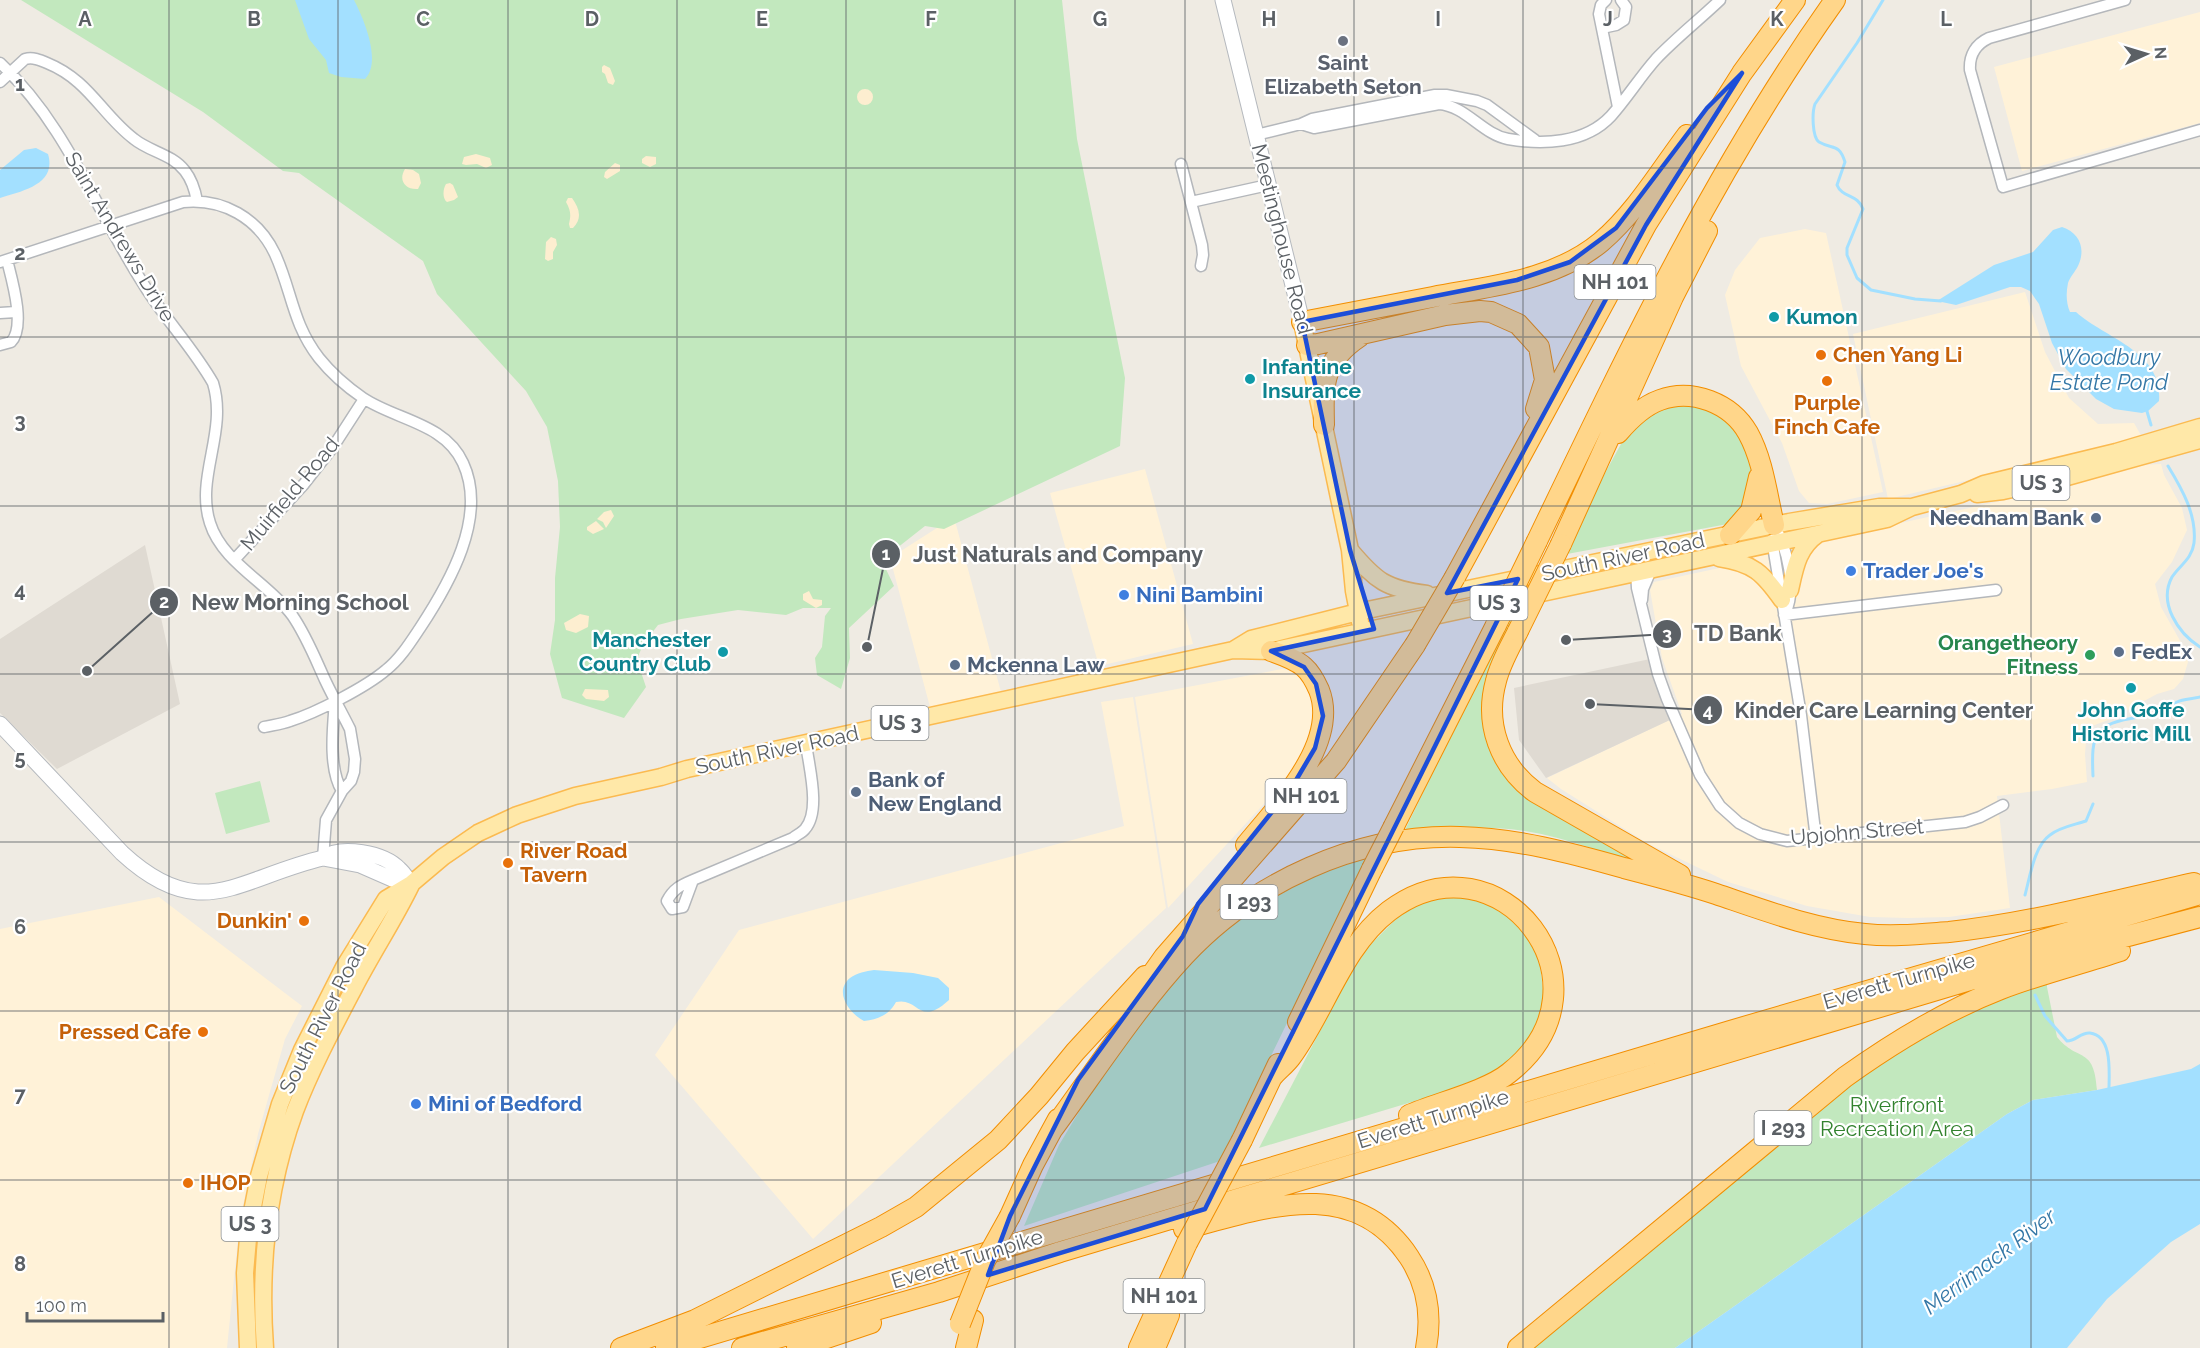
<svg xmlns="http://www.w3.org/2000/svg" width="2200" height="1348" viewBox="0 0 2200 1348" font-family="Raleway,sans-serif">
	<rect width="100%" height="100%" fill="#efebe3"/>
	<path fill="#fff2d8" d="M2200,12V123L2022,171L1994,67Z
		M1805,229L1826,233L1883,492L1827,504L1809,503L1799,491L1782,443L1741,366L1725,295L1735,270L1760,238Z
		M2025,292L2045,352L2069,398L2098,424L2134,423L2143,439L1888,499L1853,334Z
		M2161,464L2164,475L2182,508L2187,530L2172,562L2155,584L2161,607L2183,646L2188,662L2183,679L2174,689L2157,694L2111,719L2092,726L2086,741L2085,754L2087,782L2052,789L1997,796L2010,908L1949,917L1908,918L1870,917L1807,906L1728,882L1647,843L1561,789L1547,778L1682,714L1662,658L1650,590L1654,582L1724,567L1749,556L2038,493L2141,465Z
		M1145,469L1193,644L1099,666L1050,493Z
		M954,517L1001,692L930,707L890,558Z
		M1282,669L1297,672L1309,685L1318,706L1305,759L1168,908L1135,697Z
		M1133,697L1166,908L813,1239L655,1055L739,930L1124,826L1101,702Z
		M159,897L302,1006L285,1039L258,1134L240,1219L227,1348H0V929Z"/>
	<path fill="#dfdad2" d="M145,545L180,704L57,769L0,713V639Z
		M1650,659L1670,720L1546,778L1519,740L1514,688Z"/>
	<path fill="#c2e8be" d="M21,0H1062L1077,139L1125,378L1120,446L944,529L925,526L878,563L875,567L883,563L894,586L849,628L850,658L841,689L817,675L815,658L822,647L825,616L831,608H803L786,615L738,610L681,619L658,625L644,643L639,654V666L646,687L624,718L562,698L550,654L555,620V578L560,527L558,481L547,427L526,391L437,294L423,261L299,173L283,171L203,112Z
		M1686,404C1722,412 1740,428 1750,464C1752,472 1755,483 1752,491C1748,502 1739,513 1733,523L1567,554L1589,502L1626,435L1654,409Z
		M1509,616H1517L1488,677L1503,770L1653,870C1611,855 1569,838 1525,831C1485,825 1444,828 1405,830Z
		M260,781L270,822L226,834L215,793Z
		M1368,856L1220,1161L1024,1226L1059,1145L1109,1062L1167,988L1232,921L1317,874Z
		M1459,897L1486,901L1519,923L1539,956L1545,1007L1533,1042L1488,1079L1259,1148L1345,983L1369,946L1398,917L1428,899Z
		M2047,974V987L2057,1037C2078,1063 2094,1045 2097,1090L2033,1100L2007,1114L1675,1348H1522L1859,1068Z"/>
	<path fill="#fdeed0" d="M604,65L610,68L615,81L613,85L608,83L605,74L602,72V67Z
		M857 97a8 8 0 1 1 16 0a8 8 0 1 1-16 0Z
		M476,154L490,158L492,165L486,168L477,164L466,165L462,164L464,157Z
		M646,156L656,157V164L650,167L642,163V159Z
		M615,163L620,165V171L607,179L604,177L605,172Z
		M405,169L413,170L419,174L421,183L418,189C405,190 398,180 405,169Z
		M450,183L453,185L458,197L454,200L447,202C442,198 443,189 446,184Z
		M568,198H572C579,208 583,218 573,228H570L569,224C571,215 571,211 566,202Z
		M551,237L556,239L557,245L553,252V259L548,261L545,259L546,242Z
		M611,510L614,516L606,528L603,522L597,519L604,512Z
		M596,521L604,529L593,534L587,530V527Z
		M809,591L813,599L822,600V605L816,608L803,600V594Z
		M580,614L589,616L588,627L576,633L566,630L564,623Z
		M585,689L608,690L609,697L604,701L586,699L582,695Z"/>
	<path fill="#a3e0ff" d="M295,0H354C364,19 382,62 365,79L341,77L329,73L326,60L309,39Z
		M36,148L48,154C57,184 23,191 0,198V170L24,150Z
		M2062,227C2080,233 2086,249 2078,266C2075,272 2070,277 2068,283C2066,293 2066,303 2070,312H2076C2106,339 2163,351 2159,401L2148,411L2142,413L2114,409L2096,399L2066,369L2052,343L2039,304L2030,291L2021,287H2010L1956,305L1937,301L1994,265L2033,252L2053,230Z
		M874,970L913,973L938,978L949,988V1000C918,1028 920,997 896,1002C889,1015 879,1019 864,1021C850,1014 833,992 850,978C857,973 866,971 874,970Z
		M2200,1064V1224L2171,1242L2107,1299L2067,1348H1675L2007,1114L2033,1100L2097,1090L2191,1069Z"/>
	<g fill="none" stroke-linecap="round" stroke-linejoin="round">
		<path stroke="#a3e0ff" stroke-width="3" d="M1883,0L1857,43L1815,104C1812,112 1812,137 1819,142C1833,150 1839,143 1845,162L1837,185C1842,198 1858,194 1863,209L1847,248V255L1857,278L1871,290L1915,299L1941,301
			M2146,408L2151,425
			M2168,466C2182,489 2197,515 2194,543C2192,559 2180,565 2172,577C2158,603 2178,633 2200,647
			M2093,776C2091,733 2094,724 2139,717C2143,716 2148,717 2153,715C2162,713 2169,706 2177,702C2183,699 2193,699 2200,697
			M2025,895C2030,877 2034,846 2050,835C2060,827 2074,825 2086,821L2093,804
			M2035,995L2045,1016L2067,1041C2076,1041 2081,1032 2090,1033C2113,1036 2109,1073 2109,1089"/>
		<defs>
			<path id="street" d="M1606,0L1601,5L1599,14L1618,107
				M2125,0L1989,38C1976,44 1969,55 1970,70L2003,187L2200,130
				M1602,28L1616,25L1624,20L1626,7L1621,0
				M0,63C67,125 96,211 144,285C165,319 193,348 213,383C228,432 195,477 210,523C222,562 268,583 292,615C306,635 315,658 325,680C333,697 342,713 350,729L355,759L354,772L351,781L342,791L326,820L323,858
				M0,82L25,59C33,57 40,60 47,63C89,80 102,115 134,139C150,152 172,154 185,171C192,180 195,190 197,201
				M1301,124L1314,128L1439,104C1466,106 1482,134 1508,139C1542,145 1585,144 1611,116C1627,98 1640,77 1656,59C1676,38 1699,20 1720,0
				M1256,135L1301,124L1312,119L1435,95H1446L1477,101L1487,105L1535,140
				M1181,164L1202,245L1203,255L1201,266
				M1191,202L1268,185
				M0,262L183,202C223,198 258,218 275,254C292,291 292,323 319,358C331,373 347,387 363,398C396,420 445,423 463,463C488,517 449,584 420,628C410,643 400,659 386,670C366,687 316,713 290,721C282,724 273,725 264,727
				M0,313L16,312
				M0,345L11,342C26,327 12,280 7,260
				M1774,525C1788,550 1797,588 1785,614
				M1772,540L1801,715L1816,839
				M235,559L304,484L333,447L364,399
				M1636,570L1637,588L1658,674L1667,699L1700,775L1720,806L1739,823L1760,834L1787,841L1965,822L1980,817L2003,805
				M1642,600L1643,589L1651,570
				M1784,615L1996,590
				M335,701C333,727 328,768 342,791
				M693,880L793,838C796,835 802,833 805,829C821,811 809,767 806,744
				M693,880L683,907L672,909L667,901C673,889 681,885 693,880Z"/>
			<path id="secondary" d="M1223,0L1302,322
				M0,724L122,853C201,926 238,878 323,858C341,845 384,853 399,869C404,873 407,879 411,884
				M323,858L360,865L392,879L411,884"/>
			<path id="primary" d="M1302,322L1350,550L1354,591L1360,622
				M1977,494L2003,491L2067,477L2200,440
				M1350,550C1376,581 1386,589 1427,594
				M1719,558C1753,563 1763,573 1782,600
				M1790,590C1795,567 1798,548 1818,534
				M1233,650L1251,639L1358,612L1789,522L1879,507H1909
				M248,1348L245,1273L249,1227L259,1176L280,1104L302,1050L344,967L386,899L411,884L443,857L478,833L517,815L575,796L661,777L687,769L1233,650L1271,651L1887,519L1912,507L1961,494L1984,484L2116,452L2200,427
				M265,1348C259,1267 267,1188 295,1111C311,1069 333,1028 354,988C372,953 394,920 411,885"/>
			<path id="highway" d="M1302,322C1346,314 1389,305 1433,297C1490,286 1554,281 1601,242C1636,212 1660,171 1687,135
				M1307,345L1318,344L1445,315L1480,311L1491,312L1518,324L1539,347L1545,380L1536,409
				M1324,425C1323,384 1322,362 1359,337
				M1618,433C1630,419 1643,406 1660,400C1692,388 1731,403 1748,433C1763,460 1767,495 1774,525
				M1730,535L1751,511L1759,477
				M1537,541C1626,356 1715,168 1835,0
				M1561,544L1673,297L1707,231
				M1455,577L1646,225L1742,73L1795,0
				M1518,631C1510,647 1500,664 1496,681C1484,724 1500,766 1535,792L1680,875
				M1394,826L1496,625
				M1246,845C1277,807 1340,743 1319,690C1315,681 1311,673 1304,667C1295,659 1282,655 1271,651
				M1140,991L1164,957L1336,761L1415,645
				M1298,1022L1372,869
				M1272,1077C1278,1070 1286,1064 1291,1057C1325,1011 1342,947 1389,911C1499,828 1621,985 1509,1073C1487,1091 1437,1103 1409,1115
				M1052,1130C1095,1072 1135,1009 1184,956C1253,882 1358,834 1460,837C1515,838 1571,853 1624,868C1655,876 1686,884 1716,894C1766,911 1813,929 1865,934C1892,937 1921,934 1949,932C2032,923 2113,901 2194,883
				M1242,1140L1278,1064
				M1010,1216L1033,1165L1058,1119
				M1184,1229C1261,1209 1353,1173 1409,1257C1427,1284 1432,1316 1426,1348
				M621,1348L695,1320L881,1227L916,1207L998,1140L1039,1096L1075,1052L1145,976
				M666,1348L1730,1031L2200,894
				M742,1348L939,1292L1060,1252L2037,960L2200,917
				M797,1348L871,1323
				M966,1348L973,1320
				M1139,1348L1187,1243
				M1155,1348L1169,1315
				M1518,1348L1845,1077C1894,1042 1944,1011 2001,989C2040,974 2081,964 2120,951"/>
		</defs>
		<use href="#street" stroke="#b4b7bb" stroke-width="13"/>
		<use href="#secondary" stroke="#b5b9be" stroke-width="17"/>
		<use href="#primary" stroke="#fbba50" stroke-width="19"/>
		<use href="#highway" stroke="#f28e00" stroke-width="22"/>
		<use href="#street" stroke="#fff" stroke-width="10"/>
		<use href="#secondary" stroke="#fff" stroke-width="15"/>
		<use href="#primary" stroke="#ffe8a8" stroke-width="16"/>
		<use href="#highway" stroke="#ffd68a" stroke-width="20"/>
		<defs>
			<path id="highway-bridge" d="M1496,625L1537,541
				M1518,631L1561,544
				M1415,645L1455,577
				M1372,869L1394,826
				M1187,1243L1242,1140
				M960,1324L985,1261L1010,1216"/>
		</defs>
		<use href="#highway-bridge" stroke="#f28e00" stroke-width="22" stroke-linecap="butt"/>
		<use href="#highway-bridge" stroke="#ffd68a" stroke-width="20"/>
	</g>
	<path fill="#1d4ed8" fill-opacity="0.2" stroke="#1d4ed8" stroke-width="4.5" stroke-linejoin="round" d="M1742,73L1646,225L1447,593L1518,579L1205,1209L988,1275L1010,1216L1078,1080L1183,936L1198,904L1292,787L1315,748L1323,716L1316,684L1304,667L1271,651L1374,629L1350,550L1302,322L1517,280L1570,262L1616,228L1707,108Z"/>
	<path fill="none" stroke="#5b6065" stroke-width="1.5" stroke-opacity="0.55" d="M169,0V1348M338,0V1348M508,0V1348M677,0V1348M846,0V1348M1015,0V1348M1185,0V1348M1354,0V1348M1523,0V1348M1692,0V1348M1862,0V1348M2031,0V1348M0,168H2200M0,337H2200M0,506H2200M0,674H2200M0,842H2200M0,1011H2200M0,1180H2200"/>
	<circle fill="#6b7280" stroke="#fff" stroke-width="2" cx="1343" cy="41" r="6"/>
	<g fill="#0f9aa8" stroke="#fff" stroke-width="2">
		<circle cx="1774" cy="317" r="6"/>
		<circle cx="1250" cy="379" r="6"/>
		<circle cx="723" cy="652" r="6"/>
		<circle cx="2131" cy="688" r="6"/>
	</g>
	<g fill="#e8710a" stroke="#fff" stroke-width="2">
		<circle cx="1821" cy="355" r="6"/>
		<circle cx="1827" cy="381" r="6"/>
		<circle cx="508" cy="863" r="6"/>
		<circle cx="304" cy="921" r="6"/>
		<circle cx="203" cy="1032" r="6"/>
		<circle cx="188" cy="1183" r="6"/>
	</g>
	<g fill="#5c6f8a" stroke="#fff" stroke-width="2">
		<circle cx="2096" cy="518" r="6"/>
		<circle cx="2119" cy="652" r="6"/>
		<circle cx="955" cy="665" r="6"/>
		<circle cx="856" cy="792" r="6"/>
	</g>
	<g fill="#3f7fe0" stroke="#fff" stroke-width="2">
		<circle cx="1851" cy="571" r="6"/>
		<circle cx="1124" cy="595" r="6"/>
		<circle cx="416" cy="1104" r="6"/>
	</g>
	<circle fill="#2e9e5b" stroke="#fff" stroke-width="2" cx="2090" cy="655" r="6"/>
	<g text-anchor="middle" stroke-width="4.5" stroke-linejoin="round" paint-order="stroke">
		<g fill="#fff" stroke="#8c9093" stroke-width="1.5">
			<rect x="1574.5" y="265" width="81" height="34" rx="4.5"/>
			<rect x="2012.5" y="466" width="57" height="34" rx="4.5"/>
			<rect x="1470.5" y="586" width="57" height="34" rx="4.5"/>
			<rect x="871.5" y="706" width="57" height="34" rx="4.5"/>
			<rect x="1265.5" y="779" width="81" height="34" rx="4.5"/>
			<rect x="1220.5" y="885" width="57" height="34" rx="4.5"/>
			<rect x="1754.5" y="1111" width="57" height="34" rx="4.5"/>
			<rect x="221.5" y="1207" width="57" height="34" rx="4.5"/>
			<rect x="1123.5" y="1279" width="81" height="34" rx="4.5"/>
		</g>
		<g font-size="20" font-weight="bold" fill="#5b6065">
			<text x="1615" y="289">NH 101</text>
			<text x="2041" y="490">US 3</text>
			<text x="1499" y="610">US 3</text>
			<text x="900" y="730">US 3</text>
			<text x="1306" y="803">NH 101</text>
			<text x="1249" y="909">I 293</text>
			<text x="1783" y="1135">I 293</text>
			<text x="250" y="1231">US 3</text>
			<text x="1164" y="1303">NH 101</text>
		</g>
		<g font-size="21" font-weight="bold" fill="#5b616d" stroke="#fff">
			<text x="1343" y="70">Saint<tspan x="1343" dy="24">Elizabeth Seton</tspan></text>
		</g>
		<g font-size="21" fill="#5b6065" stroke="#fff">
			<text transform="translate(120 237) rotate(59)" y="7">Saint Andrews Drive</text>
			<text transform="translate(1282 239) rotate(76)" y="7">Meetinghouse Road</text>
			<text transform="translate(290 494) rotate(-50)" y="7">Muirfield Road</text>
			<text transform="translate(1623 557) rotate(-12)" y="7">South River Road</text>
			<text transform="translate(777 750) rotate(-12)" y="7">South River Road</text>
			<text transform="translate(1857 832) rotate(-5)" y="7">Upjohn Street</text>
			<text transform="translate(1899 981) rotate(-16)" y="7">Everett Turnpike</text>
			<text transform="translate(323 1018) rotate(-63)" y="7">South River Road</text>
			<text transform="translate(1433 1119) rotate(-17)" y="7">Everett Turnpike</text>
			<text transform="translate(967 1259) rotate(-17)" y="7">Everett Turnpike</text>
		</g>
		<g font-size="21" font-weight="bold" fill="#0d838f" stroke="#fff" text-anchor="start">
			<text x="1786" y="324">Kumon</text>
			<text x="1262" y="374">Infantine<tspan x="1262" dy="24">Insurance</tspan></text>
			<text x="711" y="647" text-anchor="end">Manchester<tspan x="711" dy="24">Country Club</tspan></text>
			<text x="2131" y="717" text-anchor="middle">John Goffe<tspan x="2131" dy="24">Historic Mill</tspan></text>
		</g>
		<g font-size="21" font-weight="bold" fill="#c56008" stroke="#fff" text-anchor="start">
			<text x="1833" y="362">Chen Yang Li</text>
			<text x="1827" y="410" text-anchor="middle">Purple<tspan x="1827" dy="24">Finch Cafe</tspan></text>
			<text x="520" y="858">River Road<tspan x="520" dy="24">Tavern</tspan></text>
			<text x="292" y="928" text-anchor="end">Dunkin'</text>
			<text x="191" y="1039" text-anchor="end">Pressed Cafe</text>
			<text x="200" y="1190">IHOP</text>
		</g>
		<g font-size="21" font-weight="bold" fill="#4e5e75" stroke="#fff" text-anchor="start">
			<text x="2084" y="525" text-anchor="end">Needham Bank</text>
			<text x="2131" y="659">FedEx</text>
			<text x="967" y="672">Mckenna Law</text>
			<text x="868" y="787">Bank of<tspan x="868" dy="24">New England</tspan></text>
		</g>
		<g font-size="21" font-weight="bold" fill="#366cbe" stroke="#fff" text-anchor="start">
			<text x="1863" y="578">Trader Joe's</text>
			<text x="1136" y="602">Nini Bambini</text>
			<text x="428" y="1111">Mini of Bedford</text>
		</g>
		<g font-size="21" font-weight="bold" fill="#27864d" stroke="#fff" text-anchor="end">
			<text x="2078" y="650">Orangetheory<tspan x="2078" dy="24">Fitness</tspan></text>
		</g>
		<g font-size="21" fill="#32822e" stroke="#fff">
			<text x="1897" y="1112">Riverfront<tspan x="1897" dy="24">Recreation Area</tspan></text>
		</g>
		<g font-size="22" font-style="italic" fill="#3477a6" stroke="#fff">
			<text x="2109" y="365">Woodbury<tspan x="2109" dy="25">Estate Pond</tspan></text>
			<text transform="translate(1989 1261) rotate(-37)" y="8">Merrimack River</text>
		</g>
	</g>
	<g font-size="20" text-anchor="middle" font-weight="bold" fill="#5b6065" stroke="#fff" stroke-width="4.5" stroke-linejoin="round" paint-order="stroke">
		<text x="85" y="26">A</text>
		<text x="254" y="26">B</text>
		<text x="423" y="26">C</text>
		<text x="592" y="26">D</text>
		<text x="762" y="26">E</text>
		<text x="931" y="26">F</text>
		<text x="1100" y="26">G</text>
		<text x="1269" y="26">H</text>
		<text x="1438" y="26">I</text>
		<text x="1608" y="26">J</text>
		<text x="1777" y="26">K</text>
		<text x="1946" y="26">L</text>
		<text x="20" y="91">1</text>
		<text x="20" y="260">2</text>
		<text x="20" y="428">3</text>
		<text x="20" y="597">4</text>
		<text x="20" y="765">5</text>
		<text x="20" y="934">6</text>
		<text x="20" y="1102">7</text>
		<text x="20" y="1271">8</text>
	</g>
	<path fill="none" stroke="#5b6065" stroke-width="2" d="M867 647L886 554M87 671L164 602M1566 640L1667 634M1590 704L1708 710"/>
	<g fill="#5b6065" stroke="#fff" stroke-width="2">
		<circle cx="867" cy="647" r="6"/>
		<circle cx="87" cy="671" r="6"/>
		<circle cx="1566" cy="640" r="6"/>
		<circle cx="1590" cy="704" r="6"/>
		<circle cx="886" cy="554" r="15"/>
		<circle cx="164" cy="602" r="15"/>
		<circle cx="1667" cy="634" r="15"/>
		<circle cx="1708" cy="710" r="15"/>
	</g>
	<g font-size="18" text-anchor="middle" font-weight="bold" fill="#fff">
		<text x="886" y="560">1</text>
		<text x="164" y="608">2</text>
		<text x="1667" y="640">3</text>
		<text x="1708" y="717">4</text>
	</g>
	<g font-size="22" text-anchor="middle" font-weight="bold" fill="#5b6065" stroke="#fff" stroke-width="4.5" stroke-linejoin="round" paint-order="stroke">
		<text x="1058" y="562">Just Naturals and Company</text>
		<text x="300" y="610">New Morning School</text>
		<text x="1738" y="641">TD Bank</text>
		<text x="1884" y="718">Kinder Care Learning Center</text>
	</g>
	<g transform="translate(2146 54) rotate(86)" stroke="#ffffff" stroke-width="4.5" paint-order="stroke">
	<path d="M0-4.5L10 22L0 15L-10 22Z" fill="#5b6065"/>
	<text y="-9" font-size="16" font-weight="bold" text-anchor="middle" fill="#5b6065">N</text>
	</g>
	<path d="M27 1312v9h136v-9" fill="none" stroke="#5b6065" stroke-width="3"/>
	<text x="36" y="1312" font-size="18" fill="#5b6065" stroke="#ffffff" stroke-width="4.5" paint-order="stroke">100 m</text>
</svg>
